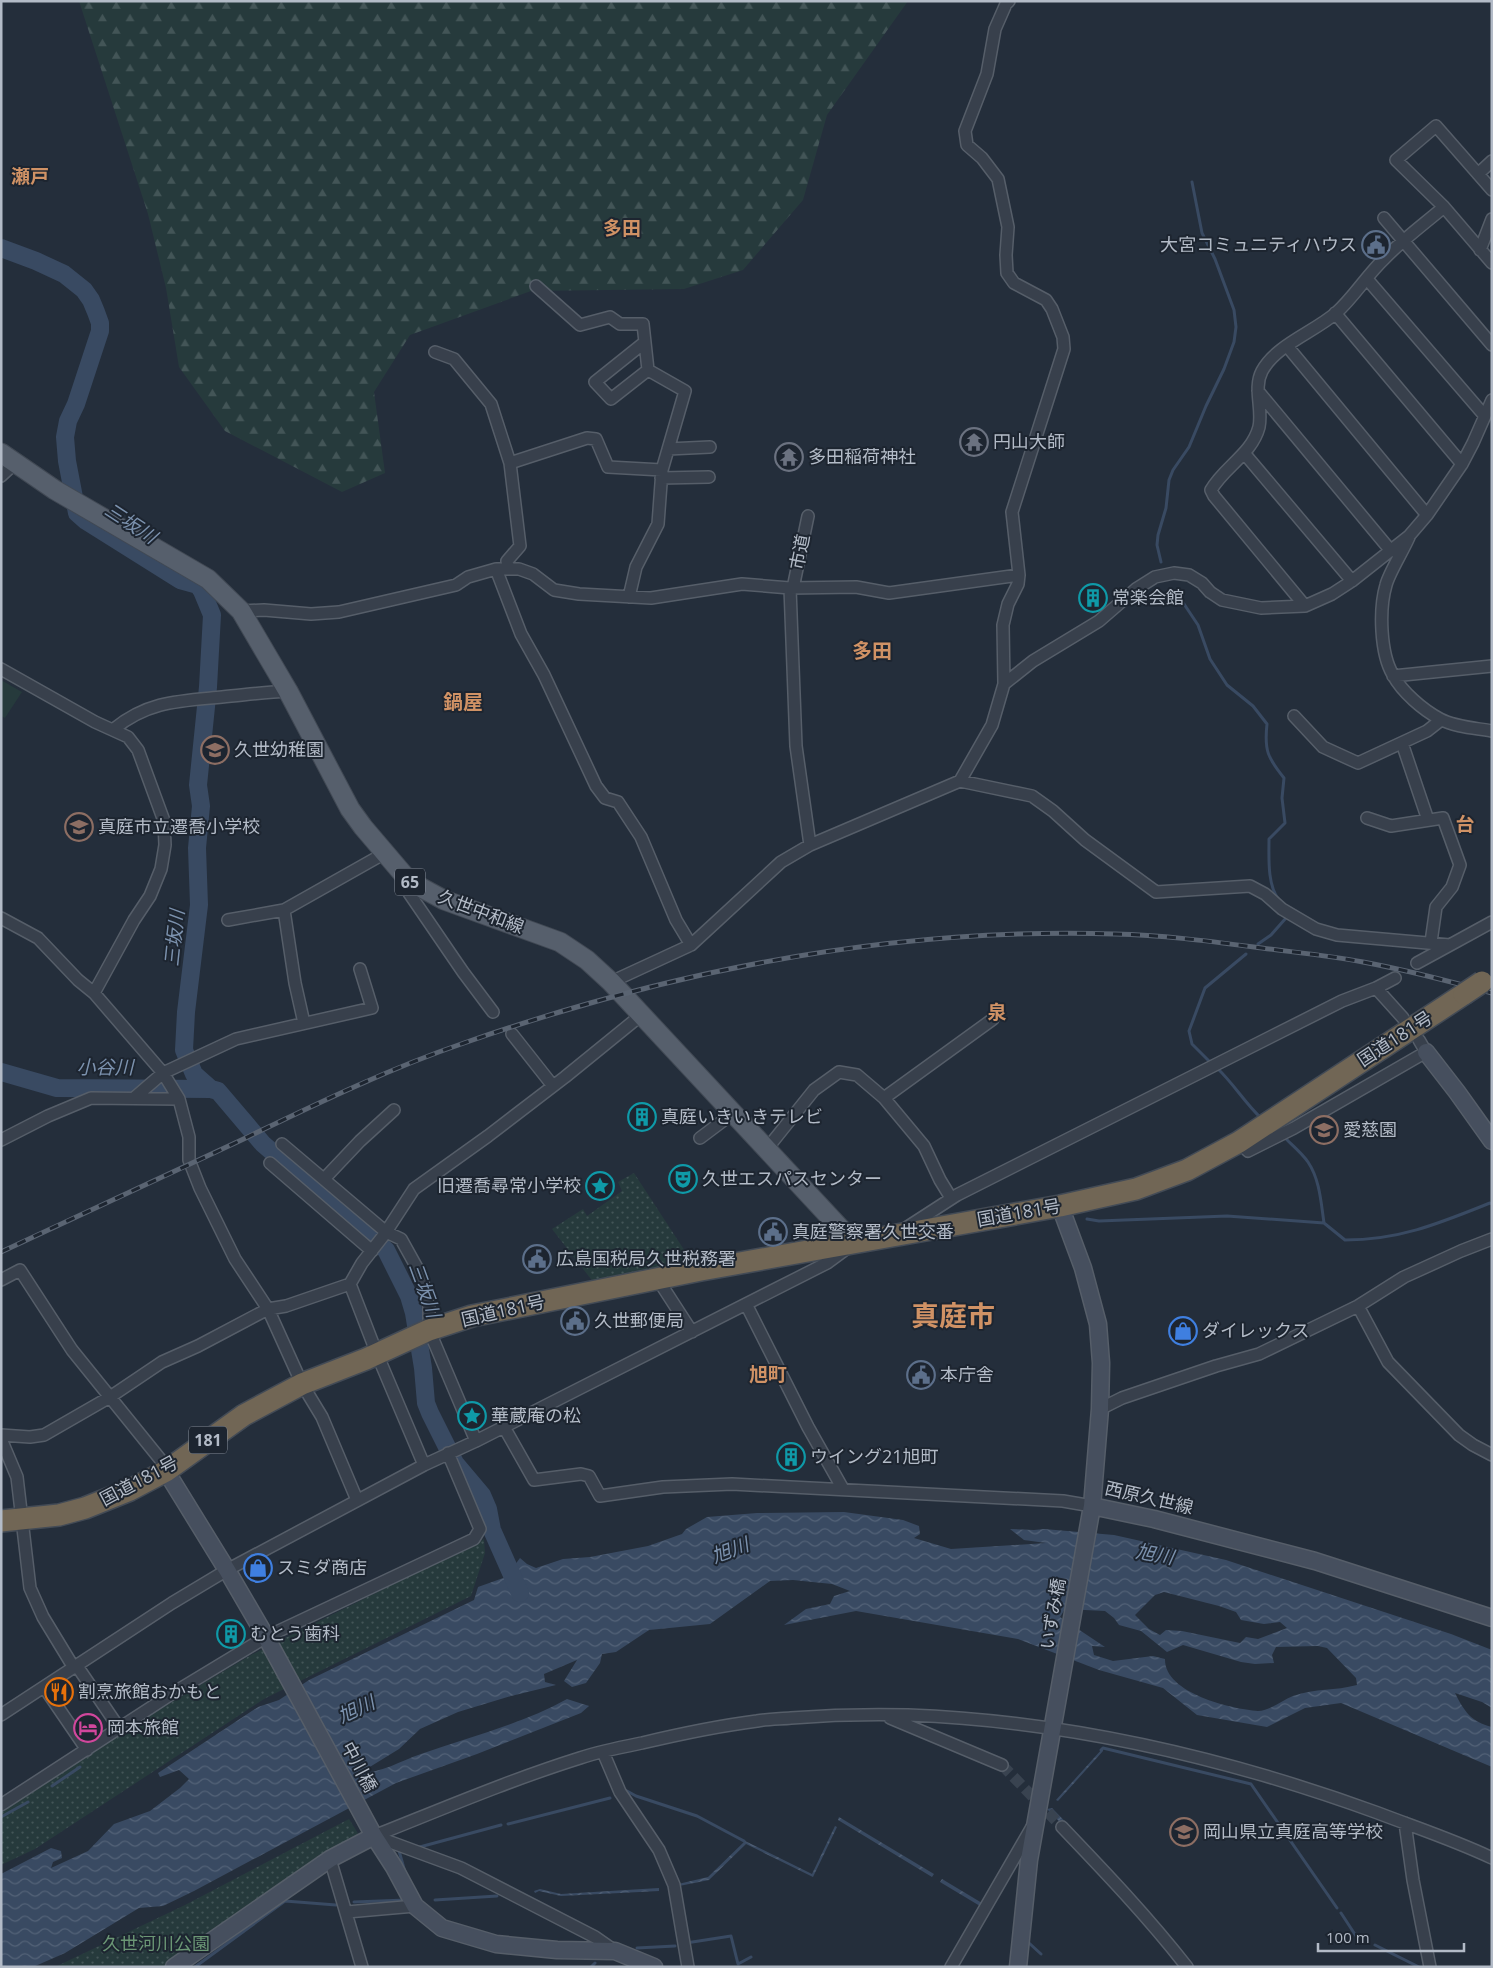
<svg xmlns="http://www.w3.org/2000/svg" width="1493" height="1968" viewBox="0 0 1493 1968" font-family="'Open Sans','Noto Sans JP',sans-serif">
	<defs>
		<pattern id="grass-dots" width="8" height="8" patternUnits="userSpaceOnUse" patternTransform="scale(1.25)"><rect width="8" height="8" fill="#263a3c"/><path d="M2 2h.1M6 6h.1" fill="none" stroke="#435557" stroke-width="1.8" stroke-linecap="round"/></pattern>
		<pattern id="forest-firs" width="22" height="20" patternUnits="userSpaceOnUse" patternTransform="scale(1.25)"><rect width="22" height="20" fill="#263a3c"/><path d="M5 1l3.5 6h-7zM16 11l3.5 6h-7z" fill="#435557"/></pattern>
		<pattern id="water-waves" width="16" height="10" patternUnits="userSpaceOnUse" patternTransform="scale(1.25)"><rect width="16" height="10" fill="#394a62"/><path d="M0 5q4-4 8 0t8 0" fill="none" stroke="#536277"/></pattern>
	</defs>
	<rect width="100%" height="100%" fill="#242e3b"/>
	<path fill="url(#grass-dots)" d="M634,1173L694,1265L594,1283L552,1229L583,1209L587,1216L622,1191L618,1182Z
		M484,1539L485,1553L471,1596L264,1699L35,1849L1,1865V1808L115,1736L251,1655Z
		M349,1819L359,1835L327,1853L163,1967H55L185,1905Z"/>
	<path fill="url(#forest-firs)" d="M79,1H908L827,115L803,200L743,270L684,289L531,291L410,335L374,392L385,473L342,492L225,431L179,367L166,288L148,214Z"/>
	<path fill="#263a3c" d="M1,680L22,692L5,718L1,716Z"/>
	<path fill="url(#water-waves)" fill-rule="evenodd" d="M844,1512L903,1520L919,1526L920,1534L914,1538L951,1549L1046,1543L1024,1540L1010,1529L1034,1530L1044,1529L1114,1535L1226,1560L1451,1634L1492,1650V1708L1482,1702L1455,1693C1464,1711 1471,1722 1492,1727V1767L1341,1703L1305,1708L1267,1727L1197,1715L1163,1688L1099,1670L1018,1639L856,1611L784,1625L806,1609L830,1604L834,1596L850,1591L832,1584L793,1580L770,1581L710,1624L649,1630L616,1652L602,1654L600,1663L586,1683L572,1687L564,1681L577,1660L544,1674L545,1682L556,1685L511,1696L458,1712L420,1729L399,1749L360,1773C382,1773 400,1761 421,1754C470,1737 522,1724 567,1699L589,1706L581,1713L477,1754L396,1783L194,1891L163,1906L139,1908L65,1953L33,1967H1V1874L51,1848L61,1851L62,1858L53,1862L51,1868L88,1851L114,1824L150,1811L180,1788L189,1779L179,1770L160,1777L158,1773L258,1707L279,1700L309,1680L474,1600L478,1587L506,1577L520,1558L527,1564L536,1568L563,1559L590,1557L648,1546L682,1534L686,1529L707,1517L757,1513ZM1164,1592L1219,1606L1236,1612L1241,1620L1264,1624L1280,1622L1287,1628L1258,1639L1246,1637L1240,1643L1182,1631L1166,1630L1160,1635L1149,1629L1135,1615L1155,1595ZM1065,1609L1105,1611L1114,1618L1119,1625L1141,1631L1167,1652L1183,1645L1241,1662L1255,1664L1274,1663L1272,1655L1276,1647L1318,1646L1327,1648L1356,1678L1357,1685C1335,1691 1316,1688 1293,1696C1282,1700 1270,1711 1258,1711C1231,1709 1164,1693 1165,1659L1153,1656L1113,1661L1094,1655L1092,1646L1105,1647L1060,1617Z
		M1103,1748V1751L1058,1801L1056,1800Z
		M1052,1808C1102,1859 1151,1910 1193,1967H1189L1103,1866L1047,1809Z
		M839,1817L934,1874L932,1877L838,1820Z
		M835,1826L837,1827L813,1877L746,1844L709,1880L674,1887V1885L708,1877L745,1841L812,1874Z
		M942,1879L982,1903L980,1906L940,1882Z
		M659,1888V1891L561,1896L539,1891L535,1893L534,1891L540,1889L561,1894Z"/>
	<g fill="none" stroke-linecap="round" stroke-linejoin="round">
		<path stroke="#394a62" stroke-width="3" d="M1161,562L1157,545L1158,535L1166,508L1169,480L1173,470L1189,447L1206,406L1224,369L1234,342L1236,327L1234,310L1215,259L1202,233L1192,182
			M1178,595L1198,625L1210,659L1227,685L1253,706L1267,724C1264,751 1268,758 1284,778L1282,798L1285,823L1269,839C1269,857 1267,885 1279,900
			M1258,944L1271,935L1286,918
			M1211,1063L1192,1044L1189,1031L1205,988L1246,954
			M1217,1068C1234,1084 1244,1102 1261,1118
			M1284,1137C1292,1145 1302,1153 1308,1162C1320,1180 1321,1203 1324,1223L1345,1240C1400,1240 1440,1223 1490,1203L1492,1204
			M1087,1219L1099,1221L1227,1216L1324,1223
			M1101,1750L1103,1748L1251,1784L1337,1908
			M52,1786L80,1767
			M627,1791L636,1796L697,1816L744,1841
			M1,1817L28,1802
			M508,1824L610,1798
			M416,1848L501,1825
			M399,1851L405,1872
			M435,1900L497,1896
			M354,1902L406,1900
			M1341,1913L1356,1936L1367,1941
			M686,1943L731,1936L738,1964L751,1957
			M1029,1943L1041,1954
			M1375,1945L1419,1967
			M637,1948L675,1946
			M195,1967L285,1901L336,1905
			M591,1967L595,1963"/>
		<path stroke="#394a62" stroke-width="18" d="M1,248L36,261L64,274L84,290L91,300L96,312L100,323V331L76,404L68,421L65,437L67,461L77,513L86,521L180,580L198,585L202,591L212,615L208,687L198,785L201,806L197,848L199,905L186,1012L184,1050L194,1074L211,1089L218,1091L263,1144L386,1250L409,1296L414,1313L423,1368L426,1403L430,1413L455,1463L482,1495L488,1509L492,1530L520,1593
			M1,1072L57,1088L211,1089"/>
		<path stroke="#394350" stroke-width="11" stroke-dasharray="11 5.5" stroke-linecap="butt" d="M1002,1765L1062,1827"/>
		<defs>
			<path id="street" d="M1478,174L1492,161
				M1444,207L1396,160L1436,126L1492,190
				M1384,218L1492,345
				M1480,250L1492,219
				M1367,279L1484,415
				M536,286L580,325L610,317L620,324H643L648,370L685,391L662,470L658,524L636,567L629,597
				M1335,313L1462,464
				M645,342L595,382L611,399L648,370
				M1287,346L1427,515
				M435,352L454,359L491,404L510,463L520,546L507,561L509,569
				M1258,391L1391,551
				M668,449L710,447
				M1244,453L1352,581
				M510,463L587,438L596,439L608,467L662,470
				M1,476L15,463
				M661,478L709,477
				M1409,537C1403,551 1389,573 1386,585C1379,609 1380,653 1393,675C1402,692 1423,710 1440,719C1455,727 1475,728 1492,731
				M496,569L521,634L544,675L596,786L605,798L618,802L641,837L676,920L691,945
				M790,588L796,746L810,845
				M793,588L808,516
				M1305,606L1214,496L1211,490C1224,467 1252,454 1259,427C1263,409 1253,388 1262,371C1276,345 1314,332 1336,313C1354,297 1367,275 1384,259C1402,240 1424,224 1444,207L1492,263
				M241,611L264,610L311,614L339,612L456,585L468,577L496,569H519L533,574L554,590L579,594L651,598L742,584L790,588L856,587L889,593L1019,575
				M1,669L95,722L128,737L138,750L164,821L165,845L161,869L150,896L134,920L94,993
				M1393,676L1492,666
				M1004,684L1033,661L1099,621L1136,589L1155,577L1174,573L1189,575L1202,583L1210,592L1222,600L1261,608L1305,606L1332,594L1352,581L1409,536L1427,515L1462,464L1473,443L1492,400
				M1294,716L1323,747L1358,763L1427,731L1441,720
				M114,729C148,701 180,701 222,697C244,695 266,692 288,691
				M1402,743L1428,820
				M960,781L992,725L1004,684L1003,625L1008,604L1018,584L1019,575L1012,512L1064,349L1063,337L1052,309L1046,300L1014,283L1007,273L1006,255L1008,227L998,179L982,158L967,145L965,131L987,74L995,29L1006,4L1009,1
				M1367,818L1391,826L1443,818L1460,865L1452,887L1436,907L1431,942
				M409,881V893L463,972L493,1012
				M284,910L295,983L304,1023
				M1,918L38,938L78,980L94,993L163,1073L179,1099L189,1137V1160L200,1188L235,1259L268,1309L302,1384L322,1417L357,1500
				M228,920L284,910L385,853
				M1417,963L1450,945
				M611,982L691,945L781,862L810,845L960,781L1032,796L1053,811L1085,840L1156,892L1250,886L1265,894L1282,909L1316,929L1337,935L1450,945L1492,922
				M1376,988L1395,978
				M512,1034L553,1086
				M134,1098L163,1073L236,1039L372,1008L360,969
				M884,1098L993,1019
				M700,1138L732,1114
				M1,1140L48,1116L91,1098L179,1099
				M1239,1142L1248,1151L1294,1128L1426,1052L1419,1040
				M282,1144L386,1232L401,1239L421,1275L429,1307V1330L476,1441
				M766,1150L814,1090L839,1072L857,1075L884,1098L924,1146L940,1180L951,1198
				M270,1163L372,1251
				M324,1179L360,1141L394,1110
				M906,1228L957,1195L1342,1001L1376,988L1403,1018
				M657,1278L692,1332
				M1,1280L20,1270L72,1350L160,1459L166,1471
				M350,1284L377,1354L424,1465
				M746,1304L808,1427L843,1489
				M1358,1306L1388,1362L1459,1435L1473,1445L1492,1455
				M1100,1409L1122,1398L1216,1366L1259,1354L1358,1306L1404,1277L1461,1251L1492,1239
				M504,1427L534,1480L581,1474L589,1476L600,1496L663,1487L732,1484L1063,1501L1092,1506
				M1,1435L30,1437L44,1435L110,1397L162,1362L198,1346L268,1309L286,1306L350,1284L362,1263L384,1235L414,1189L488,1136L565,1077L640,1016
				M1,1439L17,1477L30,1588L43,1617L74,1668
				M77,1666L119,1728
				M44,1687L87,1750
				M1,1715L172,1603L227,1570L424,1465L476,1441L827,1263L846,1249
				M890,1718L1002,1765
				M603,1752L620,1792L659,1850L674,1885L688,1967
				M1,1805L170,1695L266,1637L474,1539L480,1529L448,1453
				M1405,1823L1413,1880L1430,1967
				M1062,1827C1105,1872 1148,1917 1187,1967
				M374,1836C442,1809 510,1780 580,1758C601,1751 622,1747 642,1743C680,1734 718,1726 757,1721C768,1719 780,1719 791,1718C830,1715 869,1714 908,1715C1069,1721 1227,1758 1378,1813C1417,1828 1454,1840 1492,1858
				M374,1836L461,1868L595,1937L615,1951
				M330,1859L362,1967
				M347,1912L415,1906
				M951,1967L1032,1827"/>
			<path id="secondary" d="M1426,1052L1457,1092L1492,1141
				M166,1471L227,1570L266,1637L374,1836L394,1867L415,1906L442,1928L496,1944L557,1950L615,1951L654,1967
				M1092,1506L1154,1519L1315,1561L1492,1618
				M174,1967L330,1859L374,1836
				M1018,1967L1029,1860L1092,1506L1100,1409L1101,1363L1098,1324L1083,1268L1060,1206"/>
			<path id="primary" d="M1,453L55,490L208,579L241,611L288,691L350,809L363,827L409,881L444,900L560,942L587,960L611,982L854,1243"/>
			<path id="highway" d="M1,1521L59,1515L85,1508L130,1490L166,1471L244,1415L302,1384L366,1359L429,1330L472,1316L701,1270L1060,1206L1136,1189L1187,1170L1239,1142L1464,994"/>
		</defs>
		<use href="#street" stroke="#565e69" stroke-width="14"/>
		<use href="#secondary" stroke="#565e69" stroke-width="19"/>
		<use href="#primary" stroke="#414954" stroke-width="21"/>
		<use href="#highway" stroke="#434b56" stroke-width="24"/>
		<use href="#street" stroke="#38404c" stroke-width="11"/>
		<use href="#secondary" stroke="#464f5e" stroke-width="16"/>
		<use href="#primary" stroke="#565f6c" stroke-width="19"/>
		<use href="#highway" stroke="#716655" stroke-width="21"/>
		<defs>
			<path id="rail" d="M1,1252C79,1215 157,1180 235,1143C310,1107 385,1070 464,1043C673,970 893,927 1115,934C1161,935 1208,941 1254,947C1290,952 1327,955 1363,962C1406,970 1449,981 1492,993"/>
		</defs>
		<use href="#rail" stroke="#5a6472" stroke-width="5"/>
		<use href="#rail" stroke="#1d2530" stroke-width="3" stroke-dasharray="9" stroke-linecap="butt"/>
		<defs>
			<path id="highway-bridge" d="M1464,994L1482,982"/>
		</defs>
		<use href="#highway-bridge" stroke="#434b56" stroke-width="24" stroke-linecap="butt"/>
		<use href="#highway-bridge" stroke="#716655" stroke-width="21"/>
	</g>
	<defs>
		<symbol id="civic-ring" viewBox="-11 -11 22 22"><circle r="9.5" fill="#1d2530" stroke="#5c6f8a" stroke-width="1.5"/><path d="M-.6-6.5H3V-4.5H.6V-3L4-1V1h2V6H-6V1h2V-1L-.6-3ZM-1.2 2.5V6h2.4V2.5Z" fill="#5c6f8a"/></symbol>
		<symbol id="temple-ring" viewBox="-11 -11 22 22"><circle r="9.5" fill="#1d2530" stroke="#6b7280" stroke-width="1.5"/><path d="M0-6L5-2H3V0L6.5 2.5H4V6H1.5V3h-3V6H-4V2.5H-6.5L-3 0V-2H-5Z" fill="#6b7280"/></symbol>
		<symbol id="building-ring" viewBox="-11 -11 22 22"><circle r="9.5" fill="#1d2530" stroke="#0f9aa8" stroke-width="1.5"/><path d="M-4-6H4V6H1V3H-1V6H-4ZM-2.5-4.3h1.7v1.8h-1.7ZM.8-4.3h1.7v1.8H.8ZM-2.5-1h1.7V.8h-1.7ZM.8-1h1.7V.8H.8Z" fill="#0f9aa8"/></symbol>
		<symbol id="school-ring" viewBox="-11 -11 22 22"><circle r="9.5" fill="#1d2530" stroke="#8d6e63" stroke-width="1.5"/><path d="M0-5L7-2L0 1L-7-2ZM-4 1L0 2.5L4 1V4Q0 6-4 4Z" fill="#8d6e63"/></symbol>
		<symbol id="theatre-ring" viewBox="-11 -11 22 22"><circle r="9.5" fill="#1d2530" stroke="#0f9aa8" stroke-width="1.5"/><path d="M-5-5.5Q0-4 5-5.5V0Q5 5 0 6Q-5 5-5 0ZM-3.3-2.5H-1v1.5H-3.3ZM1-2.5H3.3v1.5H1ZM-2.8 1Q0 5.5 2.8 1Z" fill="#0f9aa8"/></symbol>
		<symbol id="sight-ring" viewBox="-11 -11 22 22"><circle r="9.5" fill="#1d2530" stroke="#0f9aa8" stroke-width="1.5"/><path d="M0-6L1.8-2.2L6-1.7L2.9 1.2L3.7 5.4L0 3.3L-3.7 5.4L-2.9 1.2L-6-1.7L-1.8-2.2Z" fill="#0f9aa8"/></symbol>
		<symbol id="shop-ring" viewBox="-11 -11 22 22"><circle r="9.5" fill="#1d2530" stroke="#3f7fe0" stroke-width="1.5"/><path d="M-5-2.5h2.3a2.7 3.5 0 0 1 5.4 0H5L5.5 6h-11ZM-1.5-2.5h3a1.5 2.3 0 0 0-3 0Z" fill="#3f7fe0"/></symbol>
		<symbol id="restaurant-ring" viewBox="-11 -11 22 22"><circle r="9.5" fill="#1d2530" stroke="#e8710a" stroke-width="1.5"/><path d="M-5-6h1v4h1v-4h1v4h1v-4h1v5L-1.5 .5V6h-2V.5L-5-1ZM5-6V6H3V1.5H1.5Q1.5-4 5-6Z" fill="#e8710a"/></symbol>
		<symbol id="hotel-ring" viewBox="-11 -11 22 22"><circle r="9.5" fill="#1d2530" stroke="#d1479c" stroke-width="1.5"/><path d="M-6-4.5h1.5V1H6V5H4.5V3h-9V5H-6ZM-4 0a1.8 1.8 0 1 1 3.6 0ZM.5 0V-2.5h3Q6-2.5 6 0Z" fill="#d1479c"/></symbol>
	</defs>
	<g fill-rule="evenodd">
		<use href="#civic-ring" x="1360" y="229" width="32" height="32"/>
		<use href="#temple-ring" x="958" y="426" width="32" height="32"/>
		<use href="#temple-ring" x="773" y="441" width="32" height="32"/>
		<use href="#building-ring" x="1077" y="582" width="32" height="32"/>
		<use href="#school-ring" x="199" y="734" width="32" height="32"/>
		<use href="#school-ring" x="63" y="811" width="32" height="32"/>
		<use href="#building-ring" x="626" y="1101" width="32" height="32"/>
		<use href="#school-ring" x="1308" y="1114" width="32" height="32"/>
		<use href="#theatre-ring" x="667" y="1163" width="32" height="32"/>
		<use href="#sight-ring" x="584" y="1170" width="32" height="32"/>
		<use href="#civic-ring" x="757" y="1216" width="32" height="32"/>
		<use href="#civic-ring" x="521" y="1243" width="32" height="32"/>
		<use href="#civic-ring" x="559" y="1305" width="32" height="32"/>
		<use href="#shop-ring" x="1167" y="1315" width="32" height="32"/>
		<use href="#civic-ring" x="905" y="1359" width="32" height="32"/>
		<use href="#sight-ring" x="456" y="1400" width="32" height="32"/>
		<use href="#building-ring" x="775" y="1441" width="32" height="32"/>
		<use href="#shop-ring" x="242" y="1552" width="32" height="32"/>
		<use href="#building-ring" x="215" y="1618" width="32" height="32"/>
		<use href="#restaurant-ring" x="43" y="1676" width="32" height="32"/>
		<use href="#hotel-ring" x="72" y="1712" width="32" height="32"/>
		<use href="#school-ring" x="1168" y="1816" width="32" height="32"/>
	</g>
	<g text-anchor="middle" stroke-width="4" stroke-linejoin="round" paint-order="stroke">
		<g fill="#1d2530" stroke="#868e9a" stroke-width="1">
			<rect x="395" y="868.5" width="30" height="27" rx="4"/>
			<rect x="189" y="1426.5" width="38" height="27" rx="4"/>
		</g>
		<g font-size="16" font-weight="bold" fill="#b3bbc7">
			<text x="410" y="888">65</text>
			<text x="208" y="1446">181</text>
		</g>
		<g font-size="18" fill="#b3bbc7" stroke="#1d2530" text-anchor="start">
			<text x="1357" y="251" text-anchor="end">大宮コミュニティハウス</text>
			<text x="993" y="448">円山大師</text>
			<text x="808" y="463">多田稲荷神社</text>
			<text x="1112" y="604">常楽会館</text>
			<text x="234" y="756">久世幼稚園</text>
			<text x="98" y="833">真庭市立遷喬小学校</text>
			<text x="661" y="1123">真庭いきいきテレビ</text>
			<text x="1343" y="1136">愛慈園</text>
			<text x="702" y="1185">久世エスパスセンター</text>
			<text x="581" y="1192" text-anchor="end">旧遷喬尋常小学校</text>
			<text x="792" y="1238">真庭警察署久世交番</text>
			<text x="556" y="1265">広島国税局久世税務署</text>
			<text x="594" y="1327">久世郵便局</text>
			<text x="1202" y="1337">ダイレックス</text>
			<text x="940" y="1381">本庁舎</text>
			<text x="491" y="1422">華蔵庵の松</text>
			<text x="810" y="1463">ウイング21旭町</text>
			<text x="277" y="1574">スミダ商店</text>
			<text x="250" y="1640">むとう歯科</text>
			<text x="78" y="1698">割烹旅館おかもと</text>
			<text x="107" y="1734">岡本旅館</text>
			<text x="1203" y="1838">岡山県立真庭高等学校</text>
		</g>
		<g font-size="18" fill="#b3bbc7" stroke="#1d2530">
			<text transform="translate(800 552) rotate(-79)" y="6">市道</text>
			<text transform="translate(481 912) rotate(21)" y="6">久世中和線</text>
			<text transform="translate(1395 1039) rotate(-33)" y="6">国道181号</text>
			<text transform="translate(1019 1213) rotate(-10)" y="6">国道181号</text>
			<text transform="translate(503 1311) rotate(-13)" y="6">国道181号</text>
			<text transform="translate(139 1481) rotate(-28)" y="6">国道181号</text>
			<text transform="translate(1149 1498) rotate(13)" y="6">西原久世線</text>
			<text transform="translate(1053 1614) rotate(-80)" y="6">いずみ橋</text>
			<text transform="translate(359 1767) rotate(62)" y="6">中川橋</text>
		</g>
		<g font-size="18" fill="#6b9775" stroke="#1d2530">
			<text x="156" y="1950">久世河川公園</text>
		</g>
		<g font-size="19" font-weight="bold" fill="#d09265" stroke="#1d2530">
			<text x="30" y="183">瀬戸</text>
			<text x="622" y="235">多田</text>
			<text x="1465" y="831">台</text>
			<text x="997" y="1019">泉</text>
			<text x="768" y="1381">旭町</text>
		</g>
		<g font-size="19" font-style="italic" fill="#7c92ae" stroke="#1d2530">
			<text transform="translate(131 523) rotate(33)" y="7">三坂川</text>
			<text transform="translate(174 938) rotate(-84)" y="7">三坂川</text>
			<text x="105" y="1074">小谷川</text>
			<text transform="translate(425 1290) rotate(70)" y="7">三坂川</text>
			<text transform="translate(730 1550) rotate(-21)" y="7">旭川</text>
			<text transform="translate(1155 1554) rotate(10)" y="7">旭川</text>
			<text transform="translate(356 1709) rotate(-25)" y="7">旭川</text>
		</g>
		<g font-size="20" font-weight="bold" fill="#d09265" stroke="#1d2530">
			<text x="872" y="658">多田</text>
			<text x="463" y="709">鍋屋</text>
		</g>
		<g font-size="28" font-weight="bold" fill="#d09265" stroke="#1d2530">
			<text x="953" y="1326">真庭市</text>
		</g>
	</g>
	<rect width="1493" height="1968" fill="none" stroke="#b3bbc7" stroke-width="5"/>
	<path d="M1318 1943v8h146v-8" fill="none" stroke="#b3bbc7" stroke-width="2.5"/>
	<text x="1326" y="1943" font-size="15" fill="#b3bbc7" stroke="#1d2530" stroke-width="4" paint-order="stroke">100 m</text>
</svg>
